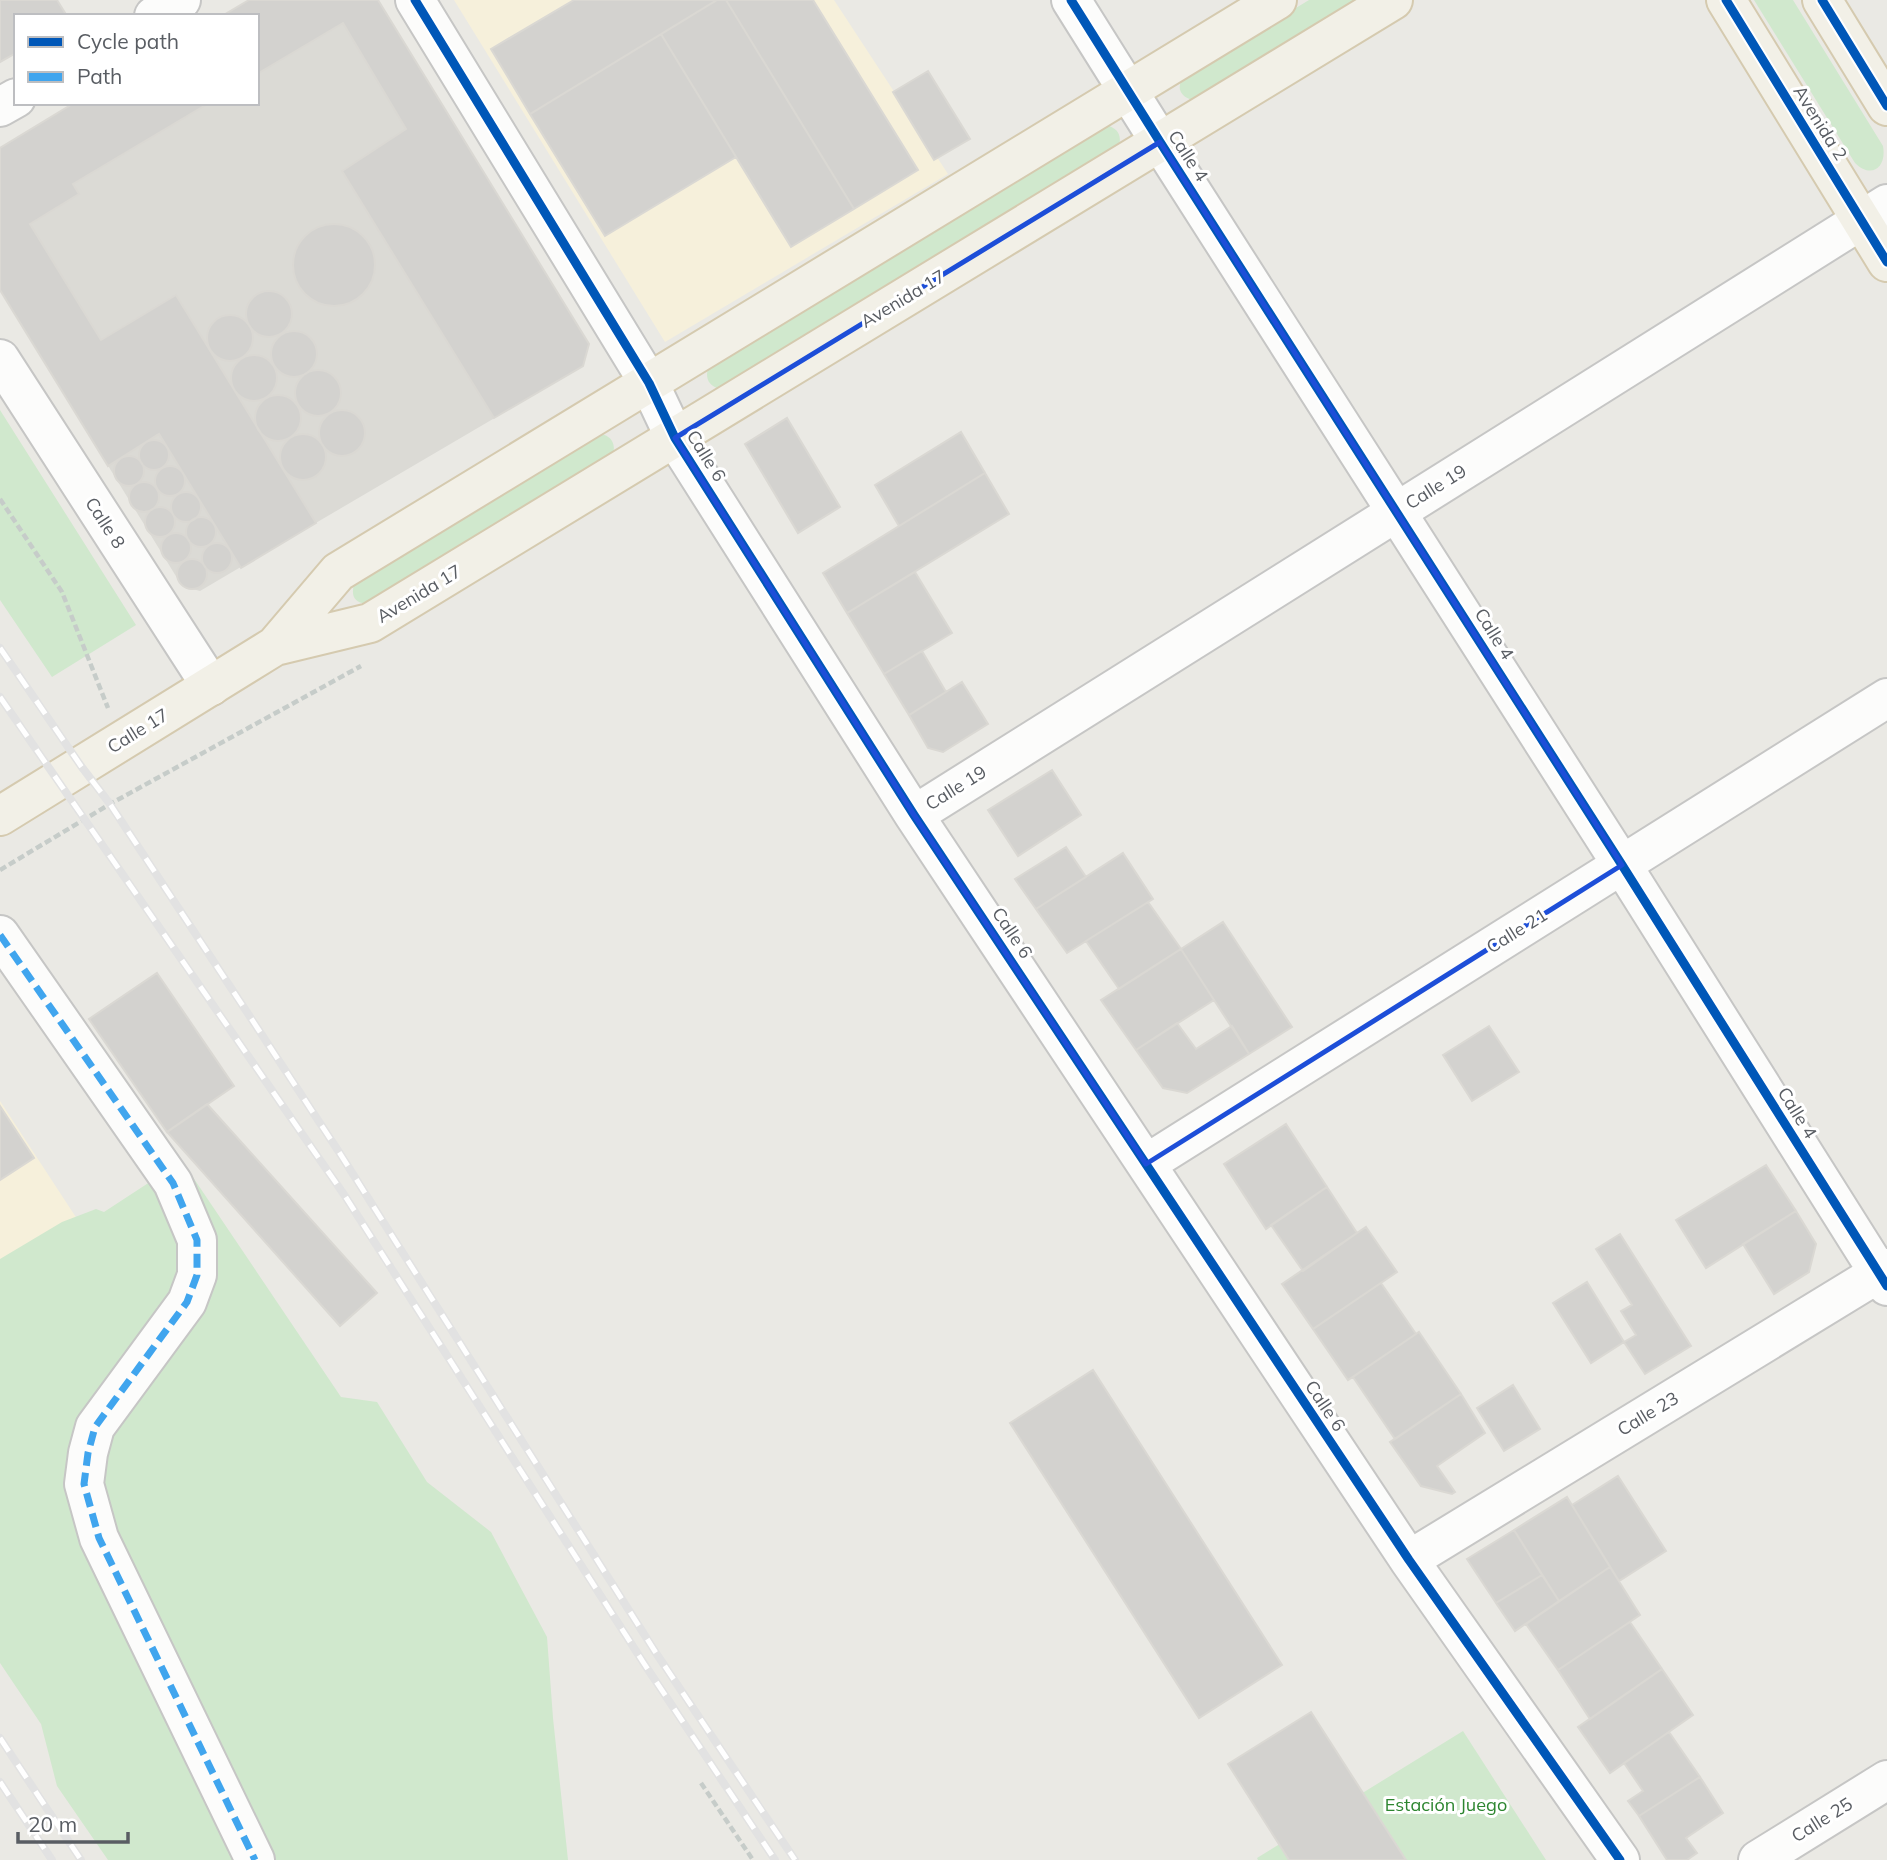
<svg xmlns="http://www.w3.org/2000/svg" width="1887" height="1860" viewBox="0 0 1887 1860" font-family="Mulish,sans-serif">
	<rect width="100%" height="100%" fill="#eae9e4"/>
	<path fill="#f6f0db" d="M454,0H834L948,174L665,342Z
		M0,1101L81,1225L0,1279Z"/>
	<path fill="#dbdad5" d="M249,0H378L589,344L583,366L200,591L182,586L0,290V148L74,103H257V16H222Z"/>
	<path fill="#d0e8cd" d="M1309,0H1361L1193,100C1179,97 1175,85 1186,75Z
		M1754,0H1793L1883,146C1887,168 1871,179 1855,163Z
		M1106,125C1117,128 1122,134 1119,146L720,389C709,386 705,379 708,368Z
		M0,410L136,625L52,677L0,600Z
		M601,434C611,436 616,443 613,454L366,604C354,602 351,596 354,584Z
		M182,1161L341,1397L377,1402L427,1482L491,1532L547,1637L553,1718L568,1860H108L57,1786L41,1724L0,1663V1259L62,1222L96,1209L104,1212Z
		M1463,1731L1546,1860H1258L1257,1858Z"/>
	<path fill="#d3d2cf" stroke="#dad8d3" stroke-width="2" d="M0,0H57L67,16H16V53L0,62Z
		M249,0H378L589,344L583,366L494,418L342,171L406,129L343,23L257,74V16H222Z
		M574,0H717L530,114L491,49Z
		M717,0H726L854,209L791,247L661,34Z
		M726,0H813L918,170L854,209Z
		M661,34L736,157L605,236L530,114Z
		M928,71L970,139L934,160L893,92Z
		M74,103H209L73,184L79,194L30,224L101,340L176,295L316,523L241,568L159,434L108,466L0,290V148Z
		M293 265a41 41 0 1 1 82 0a41 41 0 1 1-82 0Z
		M246 314a23 23 0 1 1 46 0a23 23 0 1 1-46 0Z
		M207 338a23 23 0 1 1 46 0a23 23 0 1 1-46 0Z
		M271 354a23 23 0 1 1 46 0a23 23 0 1 1-46 0Z
		M231 378a23 23 0 1 1 46 0a23 23 0 1 1-46 0Z
		M295 393a23 23 0 1 1 46 0a23 23 0 1 1-46 0Z
		M255 418a23 23 0 1 1 46 0a23 23 0 1 1-46 0Z
		M319 433a23 23 0 1 1 46 0a23 23 0 1 1-46 0Z
		M787,418L840,507L798,533L745,444Z
		M961,432L985,473L899,526L875,485Z
		M280 457a23 23 0 1 1 46 0a23 23 0 1 1-46 0Z
		M139 455a15 15 0 1 1 30 0a15 15 0 1 1-30 0Z
		M114 471a15 15 0 1 1 30 0a15 15 0 1 1-30 0Z
		M155 481a15 15 0 1 1 30 0a15 15 0 1 1-30 0Z
		M985,473L1009,514L847,613L823,573Z
		M129 497a15 15 0 1 1 30 0a15 15 0 1 1-30 0Z
		M171 507a15 15 0 1 1 30 0a15 15 0 1 1-30 0Z
		M145 522a15 15 0 1 1 30 0a15 15 0 1 1-30 0Z
		M186 532a15 15 0 1 1 30 0a15 15 0 1 1-30 0Z
		M161 548a15 15 0 1 1 30 0a15 15 0 1 1-30 0Z
		M202 558a15 15 0 1 1 30 0a15 15 0 1 1-30 0Z
		M177 574a15 15 0 1 1 30 0a15 15 0 1 1-30 0Z
		M915,572L952,633L884,674L847,613Z
		M922,651L946,692L909,715L884,674Z
		M962,682L988,724L943,752L928,748L909,715Z
		M1052,770L1081,815L1018,856L988,810Z
		M1066,847L1086,877L1036,909L1015,879Z
		M1123,853L1153,899L1067,953L1036,909Z
		M1148,902L1181,949L1119,989L1086,941Z
		M1223,922L1292,1027L1249,1054L1181,949Z
		M1181,949L1214,1000L1136,1050L1101,1000Z
		M157,973L234,1086L167,1132L89,1019Z
		M1177,1023L1196,1049L1232,1026L1249,1054L1187,1093L1163,1088L1136,1050Z
		M1489,1026L1519,1072L1472,1101L1443,1055Z
		M207,1104L377,1293L340,1326L167,1132Z
		M0,1106L34,1158L0,1180Z
		M1286,1124L1327,1187L1266,1229L1224,1164Z
		M1766,1165L1796,1211L1706,1268L1676,1220Z
		M1327,1187L1357,1233L1303,1271L1271,1225Z
		M1796,1211L1816,1244L1809,1272L1774,1294L1743,1244Z
		M1366,1227L1397,1272L1313,1329L1282,1284Z
		M1620,1234L1691,1346L1645,1374L1624,1342L1636,1335L1621,1311L1632,1305L1596,1249Z
		M1587,1282L1624,1342L1591,1363L1553,1303Z
		M1381,1283L1416,1334L1348,1380L1313,1329Z
		M1419,1332L1461,1394L1395,1439L1353,1377Z
		M1093,1370L1282,1665L1199,1718L1010,1423Z
		M1513,1385L1540,1429L1504,1451L1477,1408Z
		M1461,1394L1485,1433L1437,1466L1455,1492L1452,1494L1421,1486L1390,1442Z
		M1618,1476L1666,1551L1619,1581L1572,1505Z
		M1567,1497L1610,1567L1559,1601L1514,1530Z
		M1514,1530L1542,1575L1496,1603L1467,1559Z
		M1610,1567L1640,1615L1558,1670L1526,1624Z
		M1542,1575L1559,1601L1515,1631L1496,1603Z
		M1630,1622L1662,1669L1590,1719L1558,1670Z
		M1662,1669L1693,1715L1610,1773L1578,1727Z
		M1311,1712L1406,1860H1289L1228,1764Z
		M1669,1732L1700,1777L1639,1816L1628,1801L1643,1791L1624,1763Z
		M1700,1777L1723,1813L1686,1838L1697,1853L1687,1860H1667L1639,1816Z"/>
	<g fill="none" stroke-linecap="round" stroke-linejoin="round">
		<defs>
			<path id="minor" d="M415,0L649,383L675,438L914,815L1409,1560L1620,1860
				M1071,0L1160,142L1622,865L1887,1286
				M154,16L181,0
				M0,107L16,98
				M0,359L211,686
				M914,815L1887,204
				M0,935L173,1183L197,1240V1275L187,1302L95,1427L88,1453L84,1484L99,1538L255,1860
				M1146,1164L1887,698
				M1409,1560L1887,1268
				M1758,1860L1887,1780"/>
			<path id="major" d="M1726,0L1887,262
				M1822,0L1887,106
				M275,646L370,623L1393,0
				M0,816L275,646L338,572L1277,0"/>
		</defs>
		<use href="#minor" stroke="#c6c6c5" stroke-width="42"/>
		<use href="#major" stroke="#d5caaf" stroke-width="42"/>
		<path stroke="#c6ccc9" stroke-width="4.5" stroke-dasharray="7 3.5" stroke-linecap="butt" d="M0,499L62,592L108,708
			M0,870L110,804L361,666
			M701,1783L753,1860"/>
		<use href="#minor" stroke="#fcfcfb" stroke-width="38"/>
		<use href="#major" stroke="#f2f0e7" stroke-width="38"/>
		<defs>
			<path id="rail" d="M0,648L81,766L110,804L339,1152L656,1653L795,1860
				M0,697L345,1196L643,1662L775,1860
				M0,1738L81,1860
				M0,1782L52,1860"/>
		</defs>
		<use href="#rail" stroke="#e2e2e2" stroke-width="8"/>
		<use href="#rail" stroke="#fff" stroke-width="5" stroke-dasharray="16" stroke-linecap="butt"/>
		<path stroke="#40a5ee" stroke-width="7" stroke-dasharray="14 7" stroke-linecap="butt" d="M0,935L173,1183L197,1240V1275L187,1302L95,1427L88,1453L84,1484L99,1538L255,1860"/>
		<defs>
			<path id="cycleway" d="M415,0L649,383L675,438L914,815L1409,1560L1620,1860
				M1071,0L1160,142L1622,865L1887,1286
				M1726,0L1887,262
				M1822,0L1887,106"/>
		</defs>
		<use href="#cycleway" stroke="#fff" stroke-width="13"/>
		<use href="#cycleway" stroke="#0057b8" stroke-width="9"/>
	</g>
	<path fill="none" stroke="#1d4ed8" stroke-width="5" stroke-linejoin="round" d="M1160,142L1622,865L1146,1164L914,815L675,438Z"/>
	<g text-anchor="middle" stroke-width="6" stroke-linejoin="round" paint-order="stroke">
		<g font-size="18" fill="#595d63" stroke="#fff">
			<text transform="translate(1820 123) rotate(58)" y="6">Avenida 2</text>
			<text transform="translate(1188 156) rotate(57)" y="6">Calle 4</text>
			<text transform="translate(903 299) rotate(-31)" y="6">Avenida 17</text>
			<text transform="translate(706 456) rotate(58)" y="6">Calle 6</text>
			<text transform="translate(1436 487) rotate(-32)" y="6">Calle 19</text>
			<text transform="translate(105 523) rotate(57)" y="6">Calle 8</text>
			<text transform="translate(419 594) rotate(-31)" y="6">Avenida 17</text>
			<text transform="translate(1494 634) rotate(58)" y="6">Calle 4</text>
			<text transform="translate(138 731) rotate(-32)" y="6">Calle 17</text>
			<text transform="translate(956 788) rotate(-32)" y="6">Calle 19</text>
			<text transform="translate(1517 931) rotate(-32)" y="6">Calle 21</text>
			<text transform="translate(1012 933) rotate(56)" y="6">Calle 6</text>
			<text transform="translate(1797 1113) rotate(58)" y="6">Calle 4</text>
			<text transform="translate(1325 1406) rotate(56)" y="6">Calle 6</text>
			<text transform="translate(1648 1414) rotate(-31)" y="6">Calle 23</text>
			<text transform="translate(1822 1820) rotate(-32)" y="6">Calle 25</text>
		</g>
		<g font-size="18" fill="#2d8630" stroke="#fff">
			<text x="1446" y="1811">Estación Juego</text>
		</g>
	</g>
	<rect x="14" y="14" width="245" height="91" fill="#ffffff" stroke="#bdbec1" stroke-width="2"/>
	<rect x="28" y="37" width="35" height="10" fill="#0057b8" stroke="#bdbec1" stroke-width="2"/>
	<text x="77" y="49" font-size="21" fill="#595d63">Cycle path</text>
	<rect x="28" y="72" width="35" height="10" fill="#40a5ee" stroke="#bdbec1" stroke-width="2"/>
	<text x="77" y="84" font-size="21" fill="#595d63">Path</text>
	<path d="M18 1832v10h110v-10" fill="none" stroke="#595d63" stroke-width="3.5"/>
	<text x="28" y="1832" font-size="21" fill="#595d63" stroke="#ffffff" stroke-width="5" paint-order="stroke">20 m</text>
</svg>
